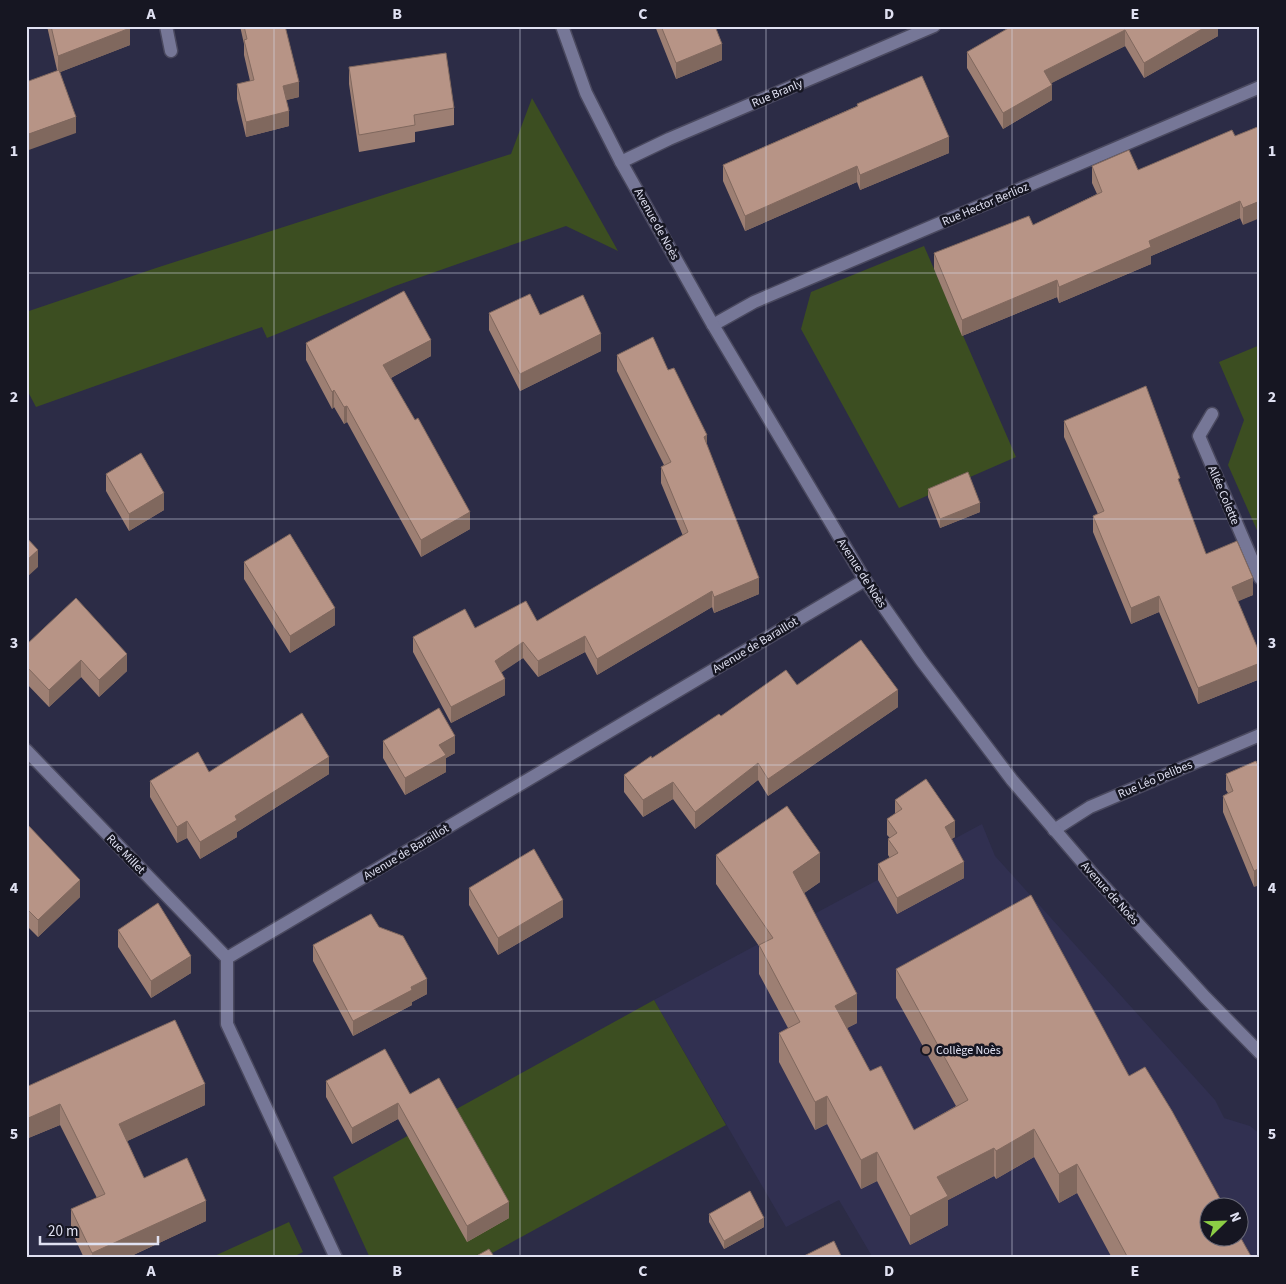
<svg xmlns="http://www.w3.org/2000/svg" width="1286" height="1284" viewBox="0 0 1286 1284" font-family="'Source Sans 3',sans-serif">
	<rect width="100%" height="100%" fill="#2c2c46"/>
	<path fill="#313051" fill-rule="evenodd" d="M982,824L995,856L1215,1100L1224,1118L1250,1126L1260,1134V1258H873L839,1200L786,1227L654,1000ZM1208,1206H1238V1236H1208Z"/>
	<path fill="#3c4e21" d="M532,98L618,251L566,226L395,286L267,338L262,327L36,407L26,388V312L156,268L511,154Z
		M924,246L1016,457L899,508L801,329L811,292Z
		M1260,345V537L1228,465L1244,420L1219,362Z
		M654,1000L726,1125L483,1258H370L333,1177Z
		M289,1222L303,1252L291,1258H210Z"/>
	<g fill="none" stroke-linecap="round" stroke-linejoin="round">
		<defs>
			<path id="minor" d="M166,26L171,51
				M621,162L669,139L934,26
				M713,325L754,302L1260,87
				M1212,414L1199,436L1260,578
				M26,750L227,958
				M1054,830L1090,807L1260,735
				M336,1258L227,1024V958L865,580"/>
			<path id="tertiary" d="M562,26L586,93L621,162L713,325L865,580L921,660L1012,780L1090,871L1205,997L1260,1053"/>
		</defs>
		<use href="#minor" stroke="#4a495f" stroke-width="15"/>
		<use href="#tertiary" stroke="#4a495f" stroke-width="15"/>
		<use href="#minor" stroke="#767797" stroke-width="12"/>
		<use href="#tertiary" stroke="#767797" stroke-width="12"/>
	</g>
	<path fill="#9d7f73" d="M47,26H130V45L60,72L76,133L57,70Z
		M240,26H285L299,97L286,100L289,126L246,137L237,99V84L250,81L244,55V44Z
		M655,26H715L722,60L676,79Z
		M1012,26H1218V36L1144,78L1125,46L1051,83L1052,100L1003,129L967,68V52Z
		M349,67L454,108V125L415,132V142L359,152L349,84Z
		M857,104L949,153L860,190L857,182L745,231L723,181V165L857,106Z
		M1260,126L1243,225L1240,218L1151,256V264L1059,303L1057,297L962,336L934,269V253L1033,225L1097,194L1092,183V166L1138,170L1235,136Z
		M489,313L540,315L601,351L520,391L489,330Z
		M306,343L431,356L391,378L470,529L421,557L347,422L344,424L334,407L332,409L306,360Z
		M617,355L668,370L707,445L759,594L714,613L712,607L597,675L585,652L538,677L523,658L501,672L505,695L451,723L413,652V637L475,628L537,621L683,536L661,483V467L664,465L617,371Z
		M1064,421L1180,486L1206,554L1253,595L1237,601L1260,654V679L1198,704L1159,612L1131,624L1093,532V516L1098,514L1064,437Z
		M106,474L164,510L129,531L106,491Z
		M928,489L980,512L940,528L928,497Z
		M244,562L335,625L290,653L244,579Z
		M26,645L127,671L99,697L81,677L49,707L26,683Z
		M797,685L898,707L768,796L758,780L695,829L673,799L643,817L624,792V775L721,716Z
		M383,741L455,753L446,758V772L405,795L383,758Z
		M1256,761L1254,887L1223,812V796L1228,793L1226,790V774Z
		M209,772L329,774L237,832V837L200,859L187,838L177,843L150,797V781Z
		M895,800L955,837L951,839L964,878L897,914L878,880V864L890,858L888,855V839L890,838L887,835V819L895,814Z
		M26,825L80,897L38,937L26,925Z
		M716,855L820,882L804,893L857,1023L847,1028L870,1071L914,1130L956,1106L896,998V969L1129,1076L1252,1258H1112L1077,1193L1059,1203L1034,1157L996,1179L994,1176L948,1200V1225L910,1245L877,1181L861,1189L827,1124L815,1130L779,1062V1033L788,1028L759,974V946L716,884Z
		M469,888L563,917L498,955L469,905Z
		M379,927L427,994L412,1002V1005L353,1036L313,961V945Z
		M118,930L191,973L151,998L118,947Z
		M326,1081L410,1094L509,1218L467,1242L398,1119L352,1144L326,1097Z
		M26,1087L205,1105L127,1141L144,1178L206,1221L127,1258H84L71,1230V1209L97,1198L60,1125L26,1139Z
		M709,1214L764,1227L724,1249L709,1222Z"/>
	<path fill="#80685e" d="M1207,26H1218V36L1144,78V63Z
		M130,28V45L58,73V56Z
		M1125,30V46L1044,87V71Z
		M722,44V60L676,79V63Z
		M299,82V97L283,101V86Z
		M1052,85V100L1003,129V113Z
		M289,111V126L246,137V122Z
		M76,117V133L26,151V135Z
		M949,137V153L860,190V175Z
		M857,166V182L745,231V216Z
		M1240,201V218L1151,256V264L1059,303V287L1149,241Z
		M1260,201V218L1243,225V208Z
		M1057,280V297L962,336V320Z
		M601,334V351L520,391V374Z
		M431,340V356L383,382V365Z
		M334,390V407L332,409V392Z
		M347,406V422L344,424V407Z
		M707,435V451L704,437Z
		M164,493V510L129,531V514Z
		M980,503V512L940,528V519Z
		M470,512V529L421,557V540Z
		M38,550V567L26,578V561Z
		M759,578V594L714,613V597Z
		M1253,578V595L1232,604V587Z
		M712,591V607L597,675V659Z
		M1159,596V612L1131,624V608Z
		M335,608V625L290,653V636Z
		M585,636V652L538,677V661Z
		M523,642V658L495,677V661Z
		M127,654V671L99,697V680Z
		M81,660V677L49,707V690Z
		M1260,663V679L1198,704V688Z
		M505,679V695L451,723V707Z
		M898,690V707L768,796V779Z
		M455,736V753L446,758V772L405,795V778L439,745Z
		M329,757V774L237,832V837L200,859V842L235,816Z
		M758,763V780L695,829V812Z
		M673,782V799L643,817V800Z
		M187,821V838L177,843V827Z
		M955,821V837L945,843V827Z
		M820,853V882L793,901V872Z
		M964,862V878L897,914V898Z
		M1260,868V885L1254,887V871Z
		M80,880V897L38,937V920Z
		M563,900V917L498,955V938Z
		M191,956V973L151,998V981Z
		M427,979V994L412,1002V1005L353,1036V1021L411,987Z
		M857,994V1023L835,1034V1006Z
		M205,1084V1105L119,1145V1124Z
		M827,1096V1124L815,1130V1102Z
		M398,1103V1119L352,1144V1128Z
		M60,1104V1125L26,1139V1119Z
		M1034,1129V1157L996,1179V1151Z
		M994,1148V1176L948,1200V1225L910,1245V1216L937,1177Z
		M877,1152V1181L861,1189V1160Z
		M1077,1164V1193L1059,1203V1174Z
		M206,1201V1221L127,1258H92V1253Z
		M509,1202V1218L467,1242V1226Z
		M764,1218V1227L724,1249V1241Z"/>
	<path fill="#b79486" stroke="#80685e" d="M51,26H130V28L58,56Z
		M244,26H285L299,82L283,86L289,111L246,122L237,84L254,80L244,40L247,39Z
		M661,26H715L722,44L676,63Z
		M1012,26H1207L1144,63L1125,30L1044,71L1052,85L1003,113L967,52Z
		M446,53L454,108L414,115L415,125L359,135L349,67Z
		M59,70L76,117L26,135V82Z
		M922,76L949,137L860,175L857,166L745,216L723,165L858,106L857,104Z
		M1260,126V201L1243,208L1240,201L1149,241L1151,247L1059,287L1057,280L962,320L934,253L1029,216L1033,225L1102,192L1092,166L1129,150L1138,170L1232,130L1235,136Z
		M404,291L431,340L383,365L415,420L418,418L470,512L421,540L347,406L344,407L334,390L332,392L306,343Z
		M530,294L540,315L583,295L601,334L520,374L489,313Z
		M653,337L668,370L674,368L707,435L704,437L759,578L714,597L712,591L597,659L585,636L538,661L523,642L495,661L505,679L451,707L413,637L465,609L475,628L526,601L537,621L688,532L661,467L671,462L617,355Z
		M1146,386L1180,478L1178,479L1206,554L1237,541L1253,578L1232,587L1260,654V663L1198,688L1159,596L1131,608L1093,516L1104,511L1064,421Z
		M141,453L164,493L129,514L106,474Z
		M968,472L980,503L940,519L928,489Z
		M290,534L335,608L290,636L244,562Z
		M26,537L38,550L26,561Z
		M76,598L127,654L99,680L81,660L49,690L26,666V645Z
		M861,640L898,690L768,779L758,763L695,812L673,782L643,800L624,775L651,756L652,758L719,714L721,716L786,670L797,685Z
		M439,708L455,736L439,745L446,755L405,778L383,741Z
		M302,713L329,757L235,816L237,820L200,842L187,821L177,827L150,781L198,752L209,772Z
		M1256,761L1260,768V868L1254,871L1223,796L1233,791L1226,774Z
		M926,779L955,821L945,827L964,862L897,898L878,864L898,853L888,839L897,833L887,819L902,809L895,800Z
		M787,806L820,853L793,872L857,994L835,1006L870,1071L881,1066L914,1130L968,1100L896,969L1031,895L1129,1076L1145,1067L1172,1111L1224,1206H1208V1236H1238V1233L1252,1258H1128L1077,1164L1059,1174L1034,1129L996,1151L994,1148L937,1177L948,1196L910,1216L877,1152L861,1160L827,1096L815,1102L779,1033L800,1022L759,945L773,938L716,855Z
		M27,824L80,880L38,920L26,908V825Z
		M534,849L563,900L498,938L469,888Z
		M158,903L191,956L151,981L118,930Z
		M371,914L379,927L403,936L427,979L411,987L412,990L353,1021L313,945Z
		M175,1020L205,1084L119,1124L144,1178L187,1158L206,1201L92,1253L71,1209L105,1194L60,1104L26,1119V1087Z
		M385,1049L410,1094L439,1078L509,1202L467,1226L398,1103L352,1128L326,1081Z
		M750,1191L764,1218L724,1241L709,1214Z
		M834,1241L842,1258H800Z
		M489,1249L495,1258H473Z
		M1260,1250V1258H1256Z"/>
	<path fill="none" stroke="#e0e1f2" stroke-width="1" stroke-opacity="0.55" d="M274,26V1258M520,26V1258M766,26V1258M1012,26V1258M26,273H1260M26,519H1260M26,765H1260M26,1011H1260"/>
	<circle fill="#8d6e63" stroke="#161622" stroke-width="2" cx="926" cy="1050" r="5"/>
	<g text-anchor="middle" stroke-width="5" stroke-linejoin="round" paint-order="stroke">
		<g font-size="12" fill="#e0e1f2" stroke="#161622">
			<text transform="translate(777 93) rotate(-23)" y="4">Rue Branly</text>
			<text transform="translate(985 204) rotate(-23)" y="4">Rue Hector Berlioz</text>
			<text transform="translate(657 224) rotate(61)" y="4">Avenue de Noès</text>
			<text transform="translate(1224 495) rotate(67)" y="4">Allée Colette</text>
			<text transform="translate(862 573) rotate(57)" y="4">Avenue de Noès</text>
			<text transform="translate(755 645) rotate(-31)" y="4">Avenue de Baraillot</text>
			<text transform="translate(1155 779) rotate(-23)" y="4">Rue Léo Delibes</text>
			<text transform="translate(406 852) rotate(-31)" y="4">Avenue de Baraillot</text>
			<text transform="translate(126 854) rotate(46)" y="4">Rue Millet</text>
			<text transform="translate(1110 893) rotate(48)" y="4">Avenue de Noès</text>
		</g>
		<g font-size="12" fill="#e0e1f2" stroke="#161622" text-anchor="start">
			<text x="936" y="1054">Collège Noès</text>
		</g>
	</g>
	<rect width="1286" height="1284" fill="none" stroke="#161622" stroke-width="55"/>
	<g transform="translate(1224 1222) rotate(67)"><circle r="24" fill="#161622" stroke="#676775"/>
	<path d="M0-4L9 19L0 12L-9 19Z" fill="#8cce45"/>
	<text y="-8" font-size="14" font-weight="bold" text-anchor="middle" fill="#e0e1f2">N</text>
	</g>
	<path d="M40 1236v8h118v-8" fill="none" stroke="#e0e1f2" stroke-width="2.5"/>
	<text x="48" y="1236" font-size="15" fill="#e0e1f2" stroke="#161622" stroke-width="4" paint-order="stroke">20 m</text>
	<rect x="28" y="28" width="1230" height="1228" fill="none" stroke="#e0e1f2" stroke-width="2"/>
	<g font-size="16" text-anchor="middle" font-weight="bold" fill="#e0e1f2">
		<text x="151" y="19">A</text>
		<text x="397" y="19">B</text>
		<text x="643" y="19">C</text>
		<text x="889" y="19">D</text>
		<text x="1135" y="19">E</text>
		<text x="14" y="156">1</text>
		<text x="1272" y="156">1</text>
		<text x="14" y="402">2</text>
		<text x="1272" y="402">2</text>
		<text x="14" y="648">3</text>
		<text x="1272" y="648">3</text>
		<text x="14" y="893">4</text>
		<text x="1272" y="893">4</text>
		<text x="14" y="1139">5</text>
		<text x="1272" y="1139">5</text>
		<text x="151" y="1276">A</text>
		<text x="397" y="1276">B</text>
		<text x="643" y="1276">C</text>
		<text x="889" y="1276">D</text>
		<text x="1135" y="1276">E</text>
	</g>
</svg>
